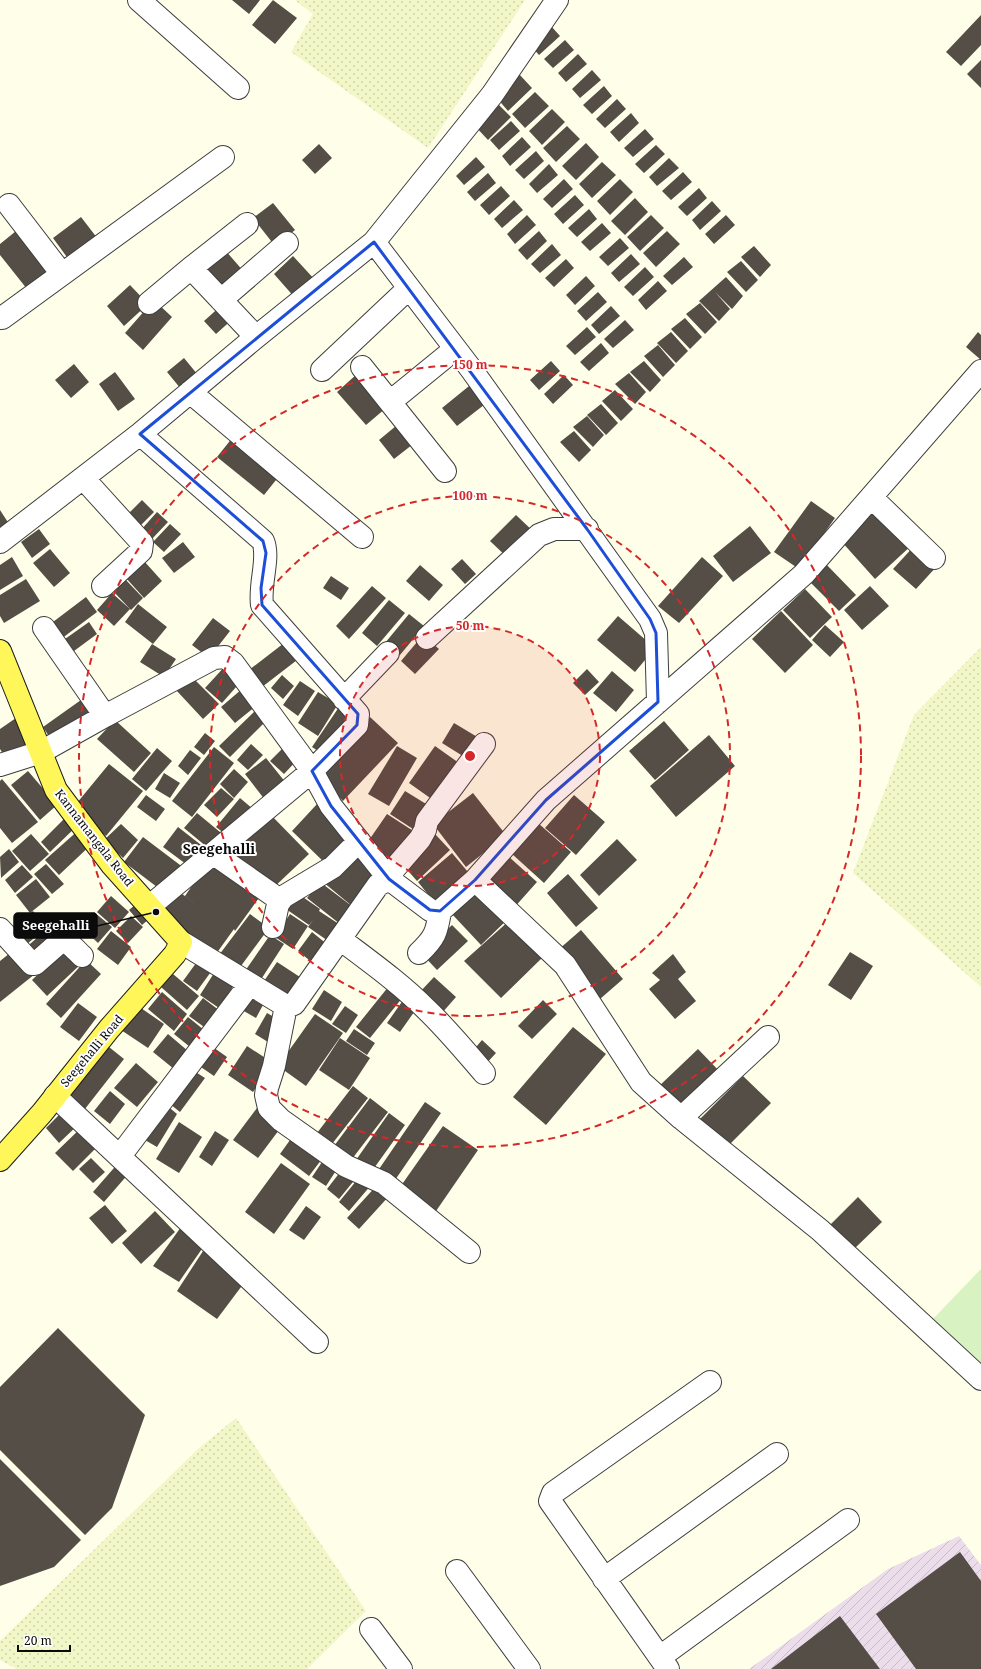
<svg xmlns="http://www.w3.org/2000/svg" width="981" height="1669" viewBox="0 0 981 1669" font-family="'Noto Serif',serif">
	<defs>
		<pattern id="industrial-furrows" width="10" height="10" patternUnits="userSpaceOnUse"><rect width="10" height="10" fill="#ebdeea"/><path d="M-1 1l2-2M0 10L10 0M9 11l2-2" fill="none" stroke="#c8bdc7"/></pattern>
		<pattern id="farmland-dots" width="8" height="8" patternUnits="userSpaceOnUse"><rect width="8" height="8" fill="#f1f7c7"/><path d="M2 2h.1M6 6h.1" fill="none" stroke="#cdd2aa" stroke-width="1.8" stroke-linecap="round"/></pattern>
	</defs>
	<rect width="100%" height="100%" fill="#ffffe9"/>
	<path fill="url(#industrial-furrows)" d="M959,1536L981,1565V1669H749L888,1569Z"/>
	<path fill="url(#farmland-dots)" d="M295,0H525L428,148L291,52L313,14Z
		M981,647V987L853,873L914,715Z
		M236,1418L366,1611L307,1669H17L0,1660V1641L198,1449Z"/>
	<path fill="#d8f2c2" d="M981,1269V1366L932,1320Z"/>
	<path fill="#544e46" d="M232,0H260L249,14Z
		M273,0L297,18L275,44L252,25Z
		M981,15V45L961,66L946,52Z
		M551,26L560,36L539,55L531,46Z
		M565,40L574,50L553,68L544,59Z
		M578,54L587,64L566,82L558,73Z
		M981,60V88L967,74Z
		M592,70L601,80L580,98L572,89Z
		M519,74L532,88L508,111L496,97Z
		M604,86L612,96L592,114L583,105Z
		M535,92L549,106L525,128L512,114Z
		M617,99L626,109L605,128L596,119Z
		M498,104L511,117L488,140L475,126Z
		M552,109L565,122L542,145L529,131Z
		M631,113L639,123L619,142L610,132Z
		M511,121L520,131L499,150L490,140Z
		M567,126L580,139L556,162L543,148Z
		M645,129L654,139L633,157L624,148Z
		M522,137L531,147L510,166L502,156Z
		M586,143L599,157L576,180L562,166Z
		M319,144L332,158L315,174L302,160Z
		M656,145L665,154L644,173L635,164Z
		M536,151L544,161L524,179L515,170Z
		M476,157L485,167L464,185L456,176Z
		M669,158L679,168L657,186L649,177Z
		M602,162L616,175L592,198L579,184Z
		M549,164L558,175L537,193L529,184Z
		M683,172L692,182L671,200L662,191Z
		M488,173L496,183L475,201L467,192Z
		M564,179L573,189L552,208L543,199Z
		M620,179L633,192L610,215L597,201Z
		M501,186L510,196L489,215L480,205Z
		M699,188L707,198L687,216L678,207Z
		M575,195L584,205L563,224L554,214Z
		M635,198L648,212L625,235L611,221Z
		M514,200L523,210L502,228L494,219Z
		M712,201L721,211L700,230L692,220Z
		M273,203L295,230L275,246L253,218Z
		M589,209L597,219L577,237L568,228Z
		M527,215L536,225L515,244L507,234Z
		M651,215L664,228L640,251L627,237Z
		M726,215L735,225L714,244L705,234Z
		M81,217L101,243L72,264L53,238Z
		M602,223L611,233L590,251L581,242Z
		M21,227L57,272L31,294L0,255V244Z
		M539,231L547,241L527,260L518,250Z
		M667,231L680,244L656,267L643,253Z
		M620,238L629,248L608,266L599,257Z
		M552,244L561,255L540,273L531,264Z
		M754,246L771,265L760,277L741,257Z
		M225,250L245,273L223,291L204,268Z
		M631,254L640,264L619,282L611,273Z
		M293,256L316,281L296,299L274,274Z
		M684,257L693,267L672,285L663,276Z
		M566,259L574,268L554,287L545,278Z
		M741,261L758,280L746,292L727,272Z
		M645,267L654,277L633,296L624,287Z
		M586,276L595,286L575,305L566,295Z
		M726,277L743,296L732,309L715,292L730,309L719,321L699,301Z
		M658,281L667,291L646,310L638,300Z
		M130,285L148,304L124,326L107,306Z
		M598,292L607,302L586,321L577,311Z
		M154,300L172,317L143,350L125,333Z
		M700,303L717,322L705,334L686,314Z
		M223,304L235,317L216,334L204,321Z
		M611,306L620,316L599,334L591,325Z
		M685,318L702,337L690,349L671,329Z
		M625,320L634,330L613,348L604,339Z
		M587,327L596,337L575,355L566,346Z
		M671,332L688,351L676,363L657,343Z
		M978,332L981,335V360L966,347Z
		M601,343L609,353L589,371L580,362Z
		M658,345L675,365L663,377L644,356Z
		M184,358L198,375L181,389L167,372Z
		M551,361L560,371L539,390L530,380Z
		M644,361L661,380L650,392L630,372Z
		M74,364L89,382L71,398L55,380Z
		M115,372L135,399L118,411L99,384Z
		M629,373L646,392L635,404L615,384Z
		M357,374L386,408L366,425L337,392Z
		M564,375L573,385L553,404L544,394Z
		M474,382L489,401L457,426L442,408Z
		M615,390L633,409L621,421L602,401Z
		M601,404L618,423L606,435L587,415Z
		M587,416L604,435L593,447L573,427Z
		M402,421L417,441L394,459L379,440Z
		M574,431L591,450L579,462L560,442Z
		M233,437L280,475L264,495L217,457Z
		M142,500L154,512L139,527L127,515Z
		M811,501L835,518L799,569L774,552Z
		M878,507L913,544L875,579L841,541Z
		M0,510L11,527L0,537Z
		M157,512L168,522L151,540L140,531Z
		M516,515L535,533L510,560L490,541Z
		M170,524L181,534L164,552L153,542Z
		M750,526L771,553L733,582L713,556Z
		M39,529L50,544L32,558L21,542Z
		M183,542L195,557L174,573L162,558Z
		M916,544L938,565L916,589L893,569Z
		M50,549L70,573L54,587L33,563Z
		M12,557L23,576L0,590V565Z
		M702,557L723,576L679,623L658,606Z
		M462,559L476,574L465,584L451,569Z
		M144,561L162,581L144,598L126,578Z
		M823,561L856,595L839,611L806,578Z
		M420,565L443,585L429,601L406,581Z
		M331,576L349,588L341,600L323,588Z
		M26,579L40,601L4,623L0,616V595Z
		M125,579L143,598L131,610L113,591Z
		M372,586L386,598L349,639L336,626Z
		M870,586L889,606L862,630L844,610Z
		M805,589L832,617L810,638L783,610Z
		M112,593L130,609L114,626L97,610Z
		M86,597L97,612L61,639L49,625Z
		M389,600L405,613L377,646L362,633Z
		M138,604L167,627L153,644L125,622Z
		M781,611L813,645L785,673L752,639Z
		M409,614L424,626L400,655L385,643Z
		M618,616L655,648L635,672L597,640Z
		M213,618L230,631L209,658L192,645Z
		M89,622L97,634L74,651L65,639Z
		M825,625L844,642L830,657L812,640Z
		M423,635L439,649L415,674L401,661Z
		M288,640L301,657L262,687L249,670Z
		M152,644L176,659L164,677L140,662Z
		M227,664L244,678L222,703L205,688Z
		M587,669L599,682L585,695L573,683Z
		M612,671L634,690L616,712L593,693Z
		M282,675L294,686L283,699L271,688Z
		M191,676L219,704L203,719L176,690Z
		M300,681L315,691L298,716L283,705Z
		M242,689L256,706L235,723L221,707Z
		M318,692L338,704L318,736L298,723Z
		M88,695L98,709L52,741L43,727Z
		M341,704L353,712L324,755L312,747Z
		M259,707L269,718L230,757L219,746Z
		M370,717L398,743L343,801L315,774Z
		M16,718L34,746L8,762L0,749V729Z
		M115,720L151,753L134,772L97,739Z
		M664,721L689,750L655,780L629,751Z
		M454,723L479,738L466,758L442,743Z
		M205,733L215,741L204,755L194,747Z
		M709,735L735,766L676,817L650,786Z
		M251,744L263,755L248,770L237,760Z
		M287,744L300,757L284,774L270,761Z
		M397,746L417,758L389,806L368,794Z
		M435,746L459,763L433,800L409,783Z
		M214,747L234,763L192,817L172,801Z
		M157,748L172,761L146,791L132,779Z
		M190,750L201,758L188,775L178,766Z
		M266,758L290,788L269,805L245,774Z
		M109,764L143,791L106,836L72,809Z
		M234,769L248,782L234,798L220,784Z
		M28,771L57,805L40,820L11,785Z
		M164,773L180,783L170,798L155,789Z
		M2,779L38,822L12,843L0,828V781Z
		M221,788L234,799L217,817L204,805Z
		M405,791L431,807L416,831L390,814Z
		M473,793L506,835L466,867L433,824Z
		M146,795L165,809L156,821L137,807Z
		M574,795L605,822L576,855L545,828Z
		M240,798L253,809L229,837L216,827Z
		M318,803L354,836L327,865L292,831Z
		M197,813L226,837L213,852L184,828Z
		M269,813L309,854L270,891L231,850Z
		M69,814L79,824L50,852L41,842Z
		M387,814L418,834L397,864L367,843Z
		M538,823L571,852L544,883L511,853Z
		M121,824L138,840L123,858L104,840Z
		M178,827L205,848L190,867L163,847Z
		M81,828L94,842L59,875L45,860Z
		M31,834L49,854L30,871L12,851Z
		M435,834L450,850L417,881L402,864Z
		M143,837L184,868L165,893L124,862Z
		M617,839L637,860L599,896L580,875Z
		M354,846L382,871L352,906L323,882Z
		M9,849L19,862L1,878L0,857Z
		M452,853L473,878L439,908L418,882Z
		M213,855L264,891L235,931L234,929L216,954L161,916L178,891L200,907L185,896Z
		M507,855L537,882L512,910L482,883Z
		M46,864L64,884L52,894L34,874Z
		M22,865L33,877L15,893L5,880Z
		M568,874L598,908L576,927L547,893Z
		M36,879L50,897L30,913L16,895Z
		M320,882L353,907L340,924L307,898Z
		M479,887L509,918L481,945L451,913Z
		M297,893L320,909L319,911L342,926L331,943L308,927L313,920L309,925L286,909Z
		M111,896L129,912L115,928L97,912Z
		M142,899L155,914L142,925L129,910Z
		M33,911L46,928L20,950L7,934Z
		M94,912L112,927L98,943L81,927Z
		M250,914L269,928L238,970L219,955Z
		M290,914L308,926L293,949L275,937Z
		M131,916L143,927L128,943L116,931Z
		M511,919L545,955L501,998L464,961Z
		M452,925L468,941L437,970L422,954Z
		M47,929L58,943L34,964L22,951Z
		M581,930L623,979L600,999L558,950Z
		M111,931L131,947L118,965L97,949Z
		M312,932L328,945L314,964L298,951Z
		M270,935L284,944L260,981L245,971Z
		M68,946L83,962L47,996L32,980Z
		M15,949L35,974L0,1002V961Z
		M850,952L873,966L851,1000L828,985Z
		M673,954L686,972L678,979L696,1001L675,1019L649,989L660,980L652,973Z
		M199,959L213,969L197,991L183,981Z
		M86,960L101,974L61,1018L46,1004Z
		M277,962L303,979L287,1004L260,987Z
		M216,970L236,982L219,1008L200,995Z
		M173,974L199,996L187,1010L161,987Z
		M434,977L456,997L442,1013L419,993Z
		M393,981L407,992L370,1038L356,1027Z
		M324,990L342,1002L331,1021L312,1009Z
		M162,992L187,1014L174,1031L148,1009Z
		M406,996L419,1005L400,1032L387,1023Z
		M250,997L263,1005L256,1018L242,1010Z
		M203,998L224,1014L211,1032L189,1016Z
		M543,1000L557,1014L532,1039L518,1026Z
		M78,1003L97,1017L79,1041L60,1027Z
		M138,1006L164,1024L148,1048L121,1030Z
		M345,1006L358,1015L346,1033L332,1024Z
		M267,1013L281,1021L268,1042L255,1034Z
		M315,1014L343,1033L306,1086L278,1066Z
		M188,1017L209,1034L195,1051L174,1034Z
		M573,1027L606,1054L546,1125L513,1097Z
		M354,1029L375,1043L367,1055L346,1041Z
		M168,1034L188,1051L174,1069L153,1052Z
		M340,1038L370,1058L349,1090L319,1070Z
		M482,1040L496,1053L484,1066L471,1053Z
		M104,1043L124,1059L81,1114L61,1098Z
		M210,1045L227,1057L214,1076L195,1063Z
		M247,1046L273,1063L253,1092L228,1075Z
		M698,1049L722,1074L681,1115L656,1089Z
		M136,1063L158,1082L137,1107L114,1088Z
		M191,1069L205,1078L180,1112L165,1100Z
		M743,1076L771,1103L727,1147L699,1120Z
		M353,1086L368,1098L332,1144L317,1133Z
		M110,1091L125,1104L110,1124L94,1111Z
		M370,1098L388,1112L352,1159L334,1146Z
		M425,1102L441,1113L393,1183L377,1172Z
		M165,1104L177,1114L157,1147L138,1136Z
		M66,1108L80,1123L59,1143L46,1128Z
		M257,1108L282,1126L258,1158L233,1140Z
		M389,1113L405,1125L372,1171L356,1160Z
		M179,1122L202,1137L179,1173L156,1159Z
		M84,1125L101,1143L73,1171L55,1153Z
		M443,1126L478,1150L434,1214L398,1190Z
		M215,1131L229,1140L212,1166L199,1157Z
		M295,1133L325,1155L309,1176L280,1154Z
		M326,1156L339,1166L326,1186L312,1177Z
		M91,1158L105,1172L93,1183L79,1169Z
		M120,1161L130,1172L104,1202L93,1192Z
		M281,1163L310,1184L274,1234L245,1212Z
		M344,1167L357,1177L339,1199L327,1189Z
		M361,1175L372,1184L349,1211L339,1202Z
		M378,1184L390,1195L359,1229L347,1218Z
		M858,1197L882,1222L854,1249L830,1225Z
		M105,1205L127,1231L112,1244L89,1218Z
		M306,1206L321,1217L304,1240L289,1230Z
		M155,1211L175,1232L141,1264L122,1243Z
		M181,1227L206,1243L179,1282L153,1266Z
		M205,1248L247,1279L217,1319L177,1291Z
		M58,1328L145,1415L112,1508L85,1535L0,1450V1387Z
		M0,1459L81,1540L54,1567L0,1586Z
		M960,1552L981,1581V1669H916L876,1614Z
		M840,1616L880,1669H771Z"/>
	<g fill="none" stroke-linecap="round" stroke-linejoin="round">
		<defs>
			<path id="minor" d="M139,0L238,88
				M9,205L62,274
				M247,224L191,268L256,337
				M374,242L471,369L650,619L656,633L658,702
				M221,300L287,243
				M149,303L191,268
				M0,318H2L223,157
				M362,367L445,471
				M322,370L409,288
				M190,392L362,537
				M390,402L455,349
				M140,434L263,541C270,558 259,583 262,605L358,714L357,725L312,771L150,906
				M83,478L142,543L141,551L103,586
				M871,497L934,558
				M0,542L140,434L256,337L374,242L492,95L557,0
				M44,628L105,716
				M427,638L539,535L554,529H587
				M344,699L388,653
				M0,765L41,752L105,716L214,658L225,657L233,663L312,771L331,806L389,879
				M214,854L280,900
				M388,876L420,839L425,830L427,821L484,744
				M475,880L565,965L641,1082L681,1118L820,1230L981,1379
				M273,927L278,904L283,897L333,867L359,841
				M0,929L32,964H35L60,942C69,940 76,951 82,956
				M340,939C369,961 400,983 426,1009C447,1029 465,1051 484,1073
				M181,942L286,1006
				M419,953C435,938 437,932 440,911
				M286,1006L294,1004L378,885L389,879L430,910L434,912L440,911L475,880L546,800L804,574L981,371
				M286,1006L274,1066L267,1088L266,1095L269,1108L281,1120L346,1166L384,1183L469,1252
				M55,1096L317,1342
				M681,1118L768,1037
				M120,1156L250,984
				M457,1571L529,1669
				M604,1579L777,1454
				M371,1629L401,1669
				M660,1657L848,1520
				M668,1669L550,1501L553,1493L710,1382"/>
			<path id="major" d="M0,651L56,790L112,865L181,942L175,954L109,1029L42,1113L0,1160"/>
		</defs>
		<use href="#minor" stroke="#3e3e3e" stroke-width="24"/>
		<use href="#major" stroke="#1c1c1c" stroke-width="24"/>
		<use href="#minor" stroke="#fff" stroke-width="22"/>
		<use href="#major" stroke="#fff759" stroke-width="22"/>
	</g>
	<path fill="none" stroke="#1d4ed8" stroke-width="3" stroke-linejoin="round" d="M374,242L587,529L650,619L656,633L658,702L546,800L475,880L440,911L430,910L389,879L331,806L312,771L357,725L358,714L262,605L261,588L266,553L263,541L140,434Z"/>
	<circle cx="470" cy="756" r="130" fill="#d62828" fill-opacity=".12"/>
	<g fill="none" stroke="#d62828" stroke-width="2" stroke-dasharray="7 5">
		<circle cx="470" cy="756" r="130"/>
		<circle cx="470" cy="756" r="260"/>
		<circle cx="470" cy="756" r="391"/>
	</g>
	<g text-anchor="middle" stroke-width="4" stroke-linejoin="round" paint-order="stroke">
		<g font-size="12" fill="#0b0b0b" stroke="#fff">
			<text transform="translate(94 838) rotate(52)" y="4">Kannamangala Road</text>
			<text transform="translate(92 1051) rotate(-50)" y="4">Seegehalli Road</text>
		</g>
		<g font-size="14" font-weight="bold" fill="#0b0b0b" stroke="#fff">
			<text x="219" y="854">Seegehalli</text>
		</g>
	</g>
	<circle cx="470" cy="756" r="6" fill="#d62828" stroke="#fff" stroke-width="2"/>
	<g font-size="12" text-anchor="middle" font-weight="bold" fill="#d62828" stroke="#fff" stroke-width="4" stroke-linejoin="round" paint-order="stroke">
		<text x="470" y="369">150 m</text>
		<text x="470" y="500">100 m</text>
		<text x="470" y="630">50 m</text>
	</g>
	<path fill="none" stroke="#0b0b0b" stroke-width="1.5" d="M156 912L97 926"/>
	<circle fill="#0b0b0b" stroke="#fff" stroke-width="1.5" cx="156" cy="912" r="4"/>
	<rect fill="#0b0b0b" stroke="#0b0b0b" stroke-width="1.5" x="14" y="913" width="83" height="25" rx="4"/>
	<g font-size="13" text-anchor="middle" font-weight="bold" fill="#fff">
		<text x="56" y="930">Seegehalli</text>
	</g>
	<path d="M18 1645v6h52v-6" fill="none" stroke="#0b0b0b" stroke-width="2"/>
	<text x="24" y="1645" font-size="12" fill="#0b0b0b" stroke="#ffffff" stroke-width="3" paint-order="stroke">20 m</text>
</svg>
